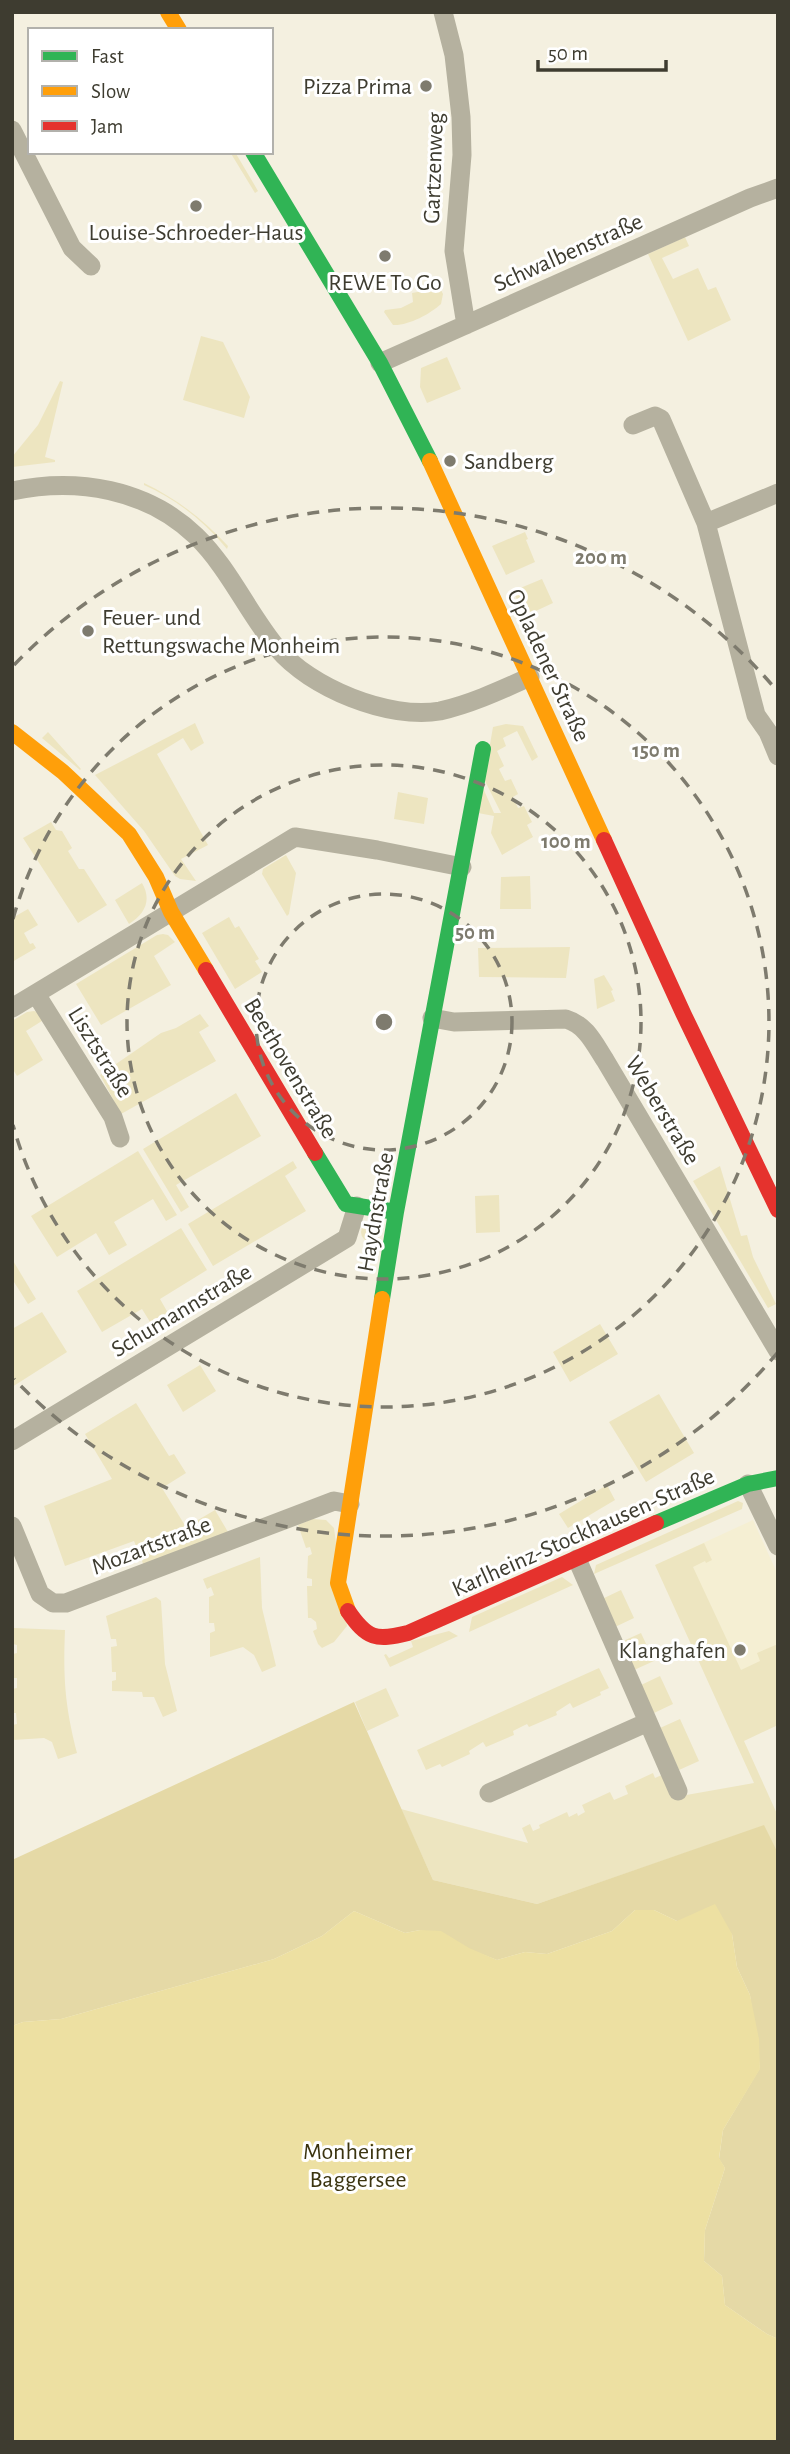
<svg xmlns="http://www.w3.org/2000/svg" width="790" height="2454" viewBox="0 0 790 2454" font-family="'Alegreya Sans',sans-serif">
	<rect width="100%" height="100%" fill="#f4f0e0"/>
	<path fill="#f5efd3" d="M753,1520L778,1575V1725L662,1562Z"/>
	<path fill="#ede5c0" d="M230,152H235L258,191L255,193Z
		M685,237L689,246L662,258L673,279L698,268L708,290L716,287L731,320L688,341L648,254Z
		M440,288L443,294L441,304C430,314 408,326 393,325L384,312L385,310L401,308L413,302L412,293Z
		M201,336L223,342L250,397L244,418L183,400Z
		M447,357L461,389L427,403L420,387L421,368Z
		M60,381L63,382L45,457L55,460V462L12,467V457L38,425Z
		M144,483C177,499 203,519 228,546L227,549C204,521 176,499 144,485Z
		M525,532L528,539L526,540L535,562L506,575L492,546Z
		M542,579L553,603L525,616L513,591Z
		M195,723L204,743L191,751L183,738L157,754L208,845L181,859L196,881L180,879L175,876L144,831L95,775Z
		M506,724L523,726L538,757L532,761L517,731L503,738L506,746L497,751L504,766L499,769L505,781L511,779L518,794L513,797L518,808L524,806L532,822L527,825L533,837L502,855L491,833L494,816L478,813L483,788L494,813H501L484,779L493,727Z
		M48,732L81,769L80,770L42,738Z
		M398,792L428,798L424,824L394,819Z
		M51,822L56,830L62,831L72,848L68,851L79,869H84L107,905L78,923L23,838Z
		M286,855L296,873L289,914L287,916L262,874L263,869Z
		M530,876L531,909H500L501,877Z
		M142,883C152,900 145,914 129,924L115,900Z
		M28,909L38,925L24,933L30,944L33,943L36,948L12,962V915L14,917Z
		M229,917L235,928L239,926L259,959L255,961L262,972L235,989L202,933Z
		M163,934L168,935L175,942L154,956L171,985L101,1025L76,984L157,935Z
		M570,947L566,978L479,977L478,948Z
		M604,975L613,990L611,991L615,1001L597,1009L594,979Z
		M34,1011L40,1013L45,1019L26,1031L43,1060L17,1076L12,1068V1021L27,1012Z
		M200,1014L209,1026L199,1032L216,1061L121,1114L100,1075L161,1033L176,1028Z
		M236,1093L261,1136L176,1185L189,1207L181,1212L143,1149Z
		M138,1151L177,1215L166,1221L153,1199L114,1222L127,1245L109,1255L96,1233L57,1257L31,1216Z
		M293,1161L297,1168L285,1176L306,1211L213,1266L188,1224Z
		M720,1166L741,1236L747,1235L753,1257L776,1304L768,1308L693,1181Z
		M499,1195L500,1232L476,1233L475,1196Z
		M361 1232a10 10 0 1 1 20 0a10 10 0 1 1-20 0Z
		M181,1228L207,1270L160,1299L172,1320L155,1330L142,1309L102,1332L77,1291Z
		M12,1259L36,1299L28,1304L14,1282H12Z
		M42,1312L67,1352L12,1387V1329Z
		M600,1324L618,1354L570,1382L553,1352Z
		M200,1365L216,1391L183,1412L167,1385Z
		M659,1394L694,1453L646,1482L609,1422Z
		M136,1403L169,1456L174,1454L186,1473L162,1488L186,1527L215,1510L228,1532L144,1566L134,1541L65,1566L44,1506L112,1479L85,1434Z
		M607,1485L615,1500L568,1528L559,1514Z
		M738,1501L743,1503L742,1509L594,1574L596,1565Z
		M312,1519L326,1520L334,1528L347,1626L334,1642L322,1648L318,1644L313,1631L317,1629L316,1622L311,1618H308L307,1586H312V1579L307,1578L308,1556L312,1554L310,1547L306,1548L298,1525Z
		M704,1543L712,1560L706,1563L705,1561L693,1567L741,1670L760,1661L757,1653L778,1644V1725L744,1741L778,1816V1848L776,1849L763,1826L537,1904L433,1880L401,1809L528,1843L522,1828L530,1824L533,1831L540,1828L539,1825L567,1812L569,1817L577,1813L578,1816L585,1812L582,1805L610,1792L614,1800L628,1794L625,1786L653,1773L655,1778L664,1774L675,1797L754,1783L655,1565Z
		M260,1557L262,1608L276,1666L262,1672L254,1655L243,1647L210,1657V1633L215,1631L214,1623H209V1597L214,1595L211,1587L207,1589L203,1579Z
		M562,1577L573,1585L469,1632L472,1617Z
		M621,1590L634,1618L615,1627L602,1599Z
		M156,1597L161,1601L165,1664L177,1711L163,1717L154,1697H143L142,1692L112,1691V1681L116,1680V1672H112L111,1647L117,1646L116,1639H111L106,1616Z
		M14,1628L65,1630C63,1679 65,1706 77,1753L58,1759L52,1742L44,1738L13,1740L12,1725L17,1724L16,1713H12V1689L17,1688V1678H12L13,1654L17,1653V1645L13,1644Z
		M449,1631L458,1636L390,1667L384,1655L386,1654L389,1658L413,1647L411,1641Z
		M641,1633L654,1661L634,1670L621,1642Z
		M599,1668L609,1688L600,1692L601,1695L573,1708L570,1703L556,1712L557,1715L529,1727L527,1724L513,1731L514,1735L486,1747L483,1742L469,1751L470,1754L442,1767L440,1764L426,1770L417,1750Z
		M660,1676L673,1704L654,1713L641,1685Z
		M386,1688L399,1716L367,1731L355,1702Z
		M680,1719L699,1761L679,1770L660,1728Z"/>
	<path fill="#e5d9a6" d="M354,1702L433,1880L537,1904L764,1825L778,1853V2339L767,2334L725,2305L722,2276L704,2261L705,2230L725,2168L719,2159L723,2130L760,2068L750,1995L737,1967L732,1934L677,1921L654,1910H635L612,1931L547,1954L525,1952L497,1960L420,1930L405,1933L354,1911L322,1936L274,1959L61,2019L23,2022L12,2026V1860Z"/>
	<path fill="#ede0a2" d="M715,1904L732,1934L737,1967L750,1995L759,2039L760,2069L723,2130L719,2158L725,2168L705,2230L704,2261L722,2276L725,2305L767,2334L778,2339V2442H12V2026L23,2022L61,2019L274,1959L322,1936L354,1911L405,1933L420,1930L441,1931L469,1948L497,1960L525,1952L547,1954L612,1931L635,1910H654L677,1921Z"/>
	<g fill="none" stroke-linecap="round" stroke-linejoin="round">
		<path stroke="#b5b19f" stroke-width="19" d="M443,12L454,55L461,117L462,155L454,251L466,325
			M12,130L72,248L91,266
			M380,363L750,198L778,188
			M633,425L655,416L661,419L706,523L756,715L768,732L778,756
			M12,491C77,477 147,489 196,536C229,568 248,613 277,648C310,688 389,720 440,711C471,704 501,690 530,677
			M706,523L778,493
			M36,994L113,1117L120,1138
			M12,1008L295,837L377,850L462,867
			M432,1018L454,1022L566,1019C586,1025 594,1043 605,1060L778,1351
			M12,1441L347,1238L357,1206
			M748,1484L778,1546
			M12,1526L40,1594L53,1603H66L334,1501L350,1504
			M648,1722L678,1791
			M489,1793L648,1722L577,1559"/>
		<path stroke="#30b455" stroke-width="16" d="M253,152L380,363L430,461
			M315,1153L346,1204L396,1212
			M382,1299L396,1212L483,749
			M656,1523L748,1484L778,1478"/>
		<path stroke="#ff9f0a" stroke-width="16" d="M168,12L179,30
			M430,461L604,840
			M12,732L63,772L129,834L156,877L171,912L206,970
			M348,1611L338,1583L382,1299"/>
		<path stroke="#e5322d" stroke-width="16" d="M604,840L684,1015L778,1210
			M206,970L315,1153
			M348,1611C367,1639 376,1641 408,1633L656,1523"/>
	</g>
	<g fill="none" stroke="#7e7b6e" stroke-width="3.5" stroke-dasharray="12 9">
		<circle cx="384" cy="1022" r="128"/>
		<circle cx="384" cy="1022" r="257"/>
		<path d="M13 919A385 385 0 1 1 13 1125"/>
		<path d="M778 1352A514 514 0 0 1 14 1379M14 665A514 514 0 0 1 778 692"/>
	</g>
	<g fill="#7e7b6e" stroke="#fff" stroke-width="2.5">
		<circle cx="426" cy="86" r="7"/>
		<circle cx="196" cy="206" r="7"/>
		<circle cx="385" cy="256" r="7"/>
		<circle cx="450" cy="461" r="7"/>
		<circle cx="88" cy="631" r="7"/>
		<circle cx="740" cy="1650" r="7"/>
	</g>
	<g text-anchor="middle" stroke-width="6" stroke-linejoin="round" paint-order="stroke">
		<g font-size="24" fill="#3e3c30" stroke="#fff" text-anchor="end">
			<text x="412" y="94">Pizza Prima</text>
			<text x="196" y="240" text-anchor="middle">Louise-Schroeder-Haus</text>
			<text x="385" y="290" text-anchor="middle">REWE To Go</text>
			<text x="464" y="469" text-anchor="start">Sandberg</text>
			<text x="102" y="625" text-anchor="start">Feuer- und<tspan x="102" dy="28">Rettungswache Monheim</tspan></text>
			<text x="726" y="1658">Klanghafen</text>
		</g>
		<g font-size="24" fill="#3e3c30" stroke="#fff">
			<text transform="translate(433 168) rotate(-88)" y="8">Gartzenweg</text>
			<text transform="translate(568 252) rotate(-24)" y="8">Schwalbenstraße</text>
			<text transform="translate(549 665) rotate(65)" y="8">Opladener Straße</text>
			<text transform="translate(101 1052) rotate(58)" y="8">Lisztstraße</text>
			<text transform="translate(291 1068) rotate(59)" y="8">Beethovenstraße</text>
			<text transform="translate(663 1110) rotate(59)" y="8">Weberstraße</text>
			<text transform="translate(375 1212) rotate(-80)" y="8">Haydnstraße</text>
			<text transform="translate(181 1310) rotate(-31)" y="8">Schumannstraße</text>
			<text transform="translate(583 1532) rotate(-24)" y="8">Karlheinz-Stockhausen-Straße</text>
			<text transform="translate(151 1545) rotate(-21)" y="8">Mozartstraße</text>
		</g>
		<g font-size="24" fill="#3b3410" stroke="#fff">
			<text x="358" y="2159">Monheimer<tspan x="358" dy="28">Baggersee</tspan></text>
		</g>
	</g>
	<circle cx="384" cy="1022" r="10" fill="#7e7b6e" stroke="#fff" stroke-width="3.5"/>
	<g font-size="21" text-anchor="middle" font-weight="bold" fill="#7e7b6e" stroke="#fff" stroke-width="6" stroke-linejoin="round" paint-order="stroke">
		<text x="601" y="564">200 m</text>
		<text x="656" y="757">150 m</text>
		<text x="566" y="848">100 m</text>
		<text x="475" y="939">50 m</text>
	</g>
	<rect width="790" height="2454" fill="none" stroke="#3e3c30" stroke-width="28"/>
	<rect x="28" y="28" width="245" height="126" fill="#ffffff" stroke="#b2b1ac" stroke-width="2"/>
	<rect x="42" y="51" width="35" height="10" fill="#30b455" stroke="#b2b1ac" stroke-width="2"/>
	<text x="91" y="63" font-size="21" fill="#3e3c30">Fast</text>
	<rect x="42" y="86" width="35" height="10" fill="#ff9f0a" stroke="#b2b1ac" stroke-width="2"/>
	<text x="91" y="98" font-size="21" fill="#3e3c30">Slow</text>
	<rect x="42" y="121" width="35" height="10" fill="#e5322d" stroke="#b2b1ac" stroke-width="2"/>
	<text x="91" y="133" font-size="21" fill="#3e3c30">Jam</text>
	<path d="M538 60v10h128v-10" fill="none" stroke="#3e3c30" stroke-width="3.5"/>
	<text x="548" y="60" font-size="21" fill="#3e3c30" stroke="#ffffff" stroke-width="5" paint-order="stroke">50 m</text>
</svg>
